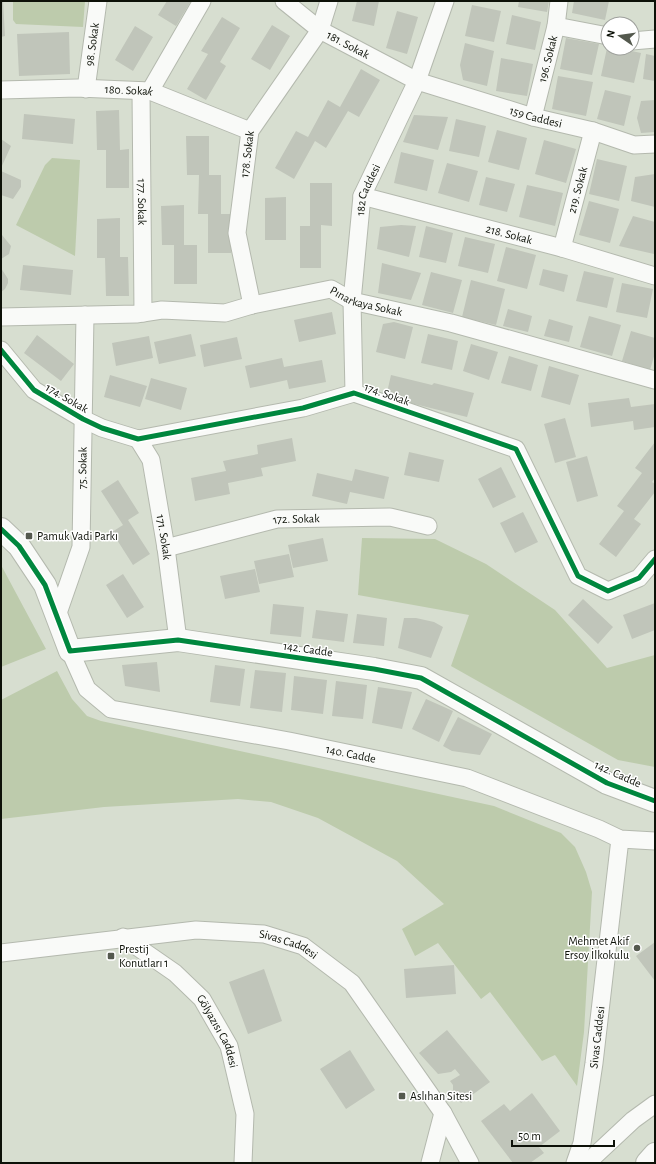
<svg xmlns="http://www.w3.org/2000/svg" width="656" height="1164" viewBox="0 0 656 1164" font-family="'Alegreya Sans',sans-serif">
	<rect width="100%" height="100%" fill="#d7ded0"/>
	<path fill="#bdcbac" d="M13,1H85L83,27L16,24L13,20Z
		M52,158L80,160L75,256L16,225L45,165Z
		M362,538L435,539L486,564L555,610L607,668L655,655V767L618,760L451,666L469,615L358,595Z
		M1,565L46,649L1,667Z
		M57,671L72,699L87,716L101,721L494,806L561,833L575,847L586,872L592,892L584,1032L577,1086L555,1055L542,1061L490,992L481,999L438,943L415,956L402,929L444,904L397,861L318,818L271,802L238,799L104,807L1,819V700Z"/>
	<path fill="#c0c5ba" d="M1,1H3L5,36L1,37Z
		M167,1H191L176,26L158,15Z
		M357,1H379L374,26L352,21Z
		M519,1H549L547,12L518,7Z
		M574,1H609L605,20L572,13Z
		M472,5L501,11L494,42L465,36Z
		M397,11L418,17L407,54L386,48Z
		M512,15L541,22L535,50L506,44Z
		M222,17L240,28L220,62L226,66L206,100L187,89L208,54L201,51Z
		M272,25L290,36L270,70L251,59Z
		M135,26L153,37L133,71L115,60Z
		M69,32L70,74L19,76L17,34Z
		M566,38L599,44L592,75L560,69Z
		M465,43L494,51L487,86L463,80L460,65Z
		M607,48H618L641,53L634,83L601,76Z
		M646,54L655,56V81L643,79Z
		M501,58L533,64L527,96L496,91Z
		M361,69L380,80L359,117L348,111L326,148L315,141L294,179L275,168L296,131L308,137L328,100L340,107Z
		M558,76L593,82L586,116L552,109Z
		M605,90L631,96L624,126L597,119Z
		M655,100V132L641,133L637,118L641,101Z
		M119,110L120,150L129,149V188H106V150H97L96,111Z
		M24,114L75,119L73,144L22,139Z
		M414,115L448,117L438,150L403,142Z
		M456,119L486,126L479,157L449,151Z
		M497,130L527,138L519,170L488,162Z
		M186,136H209V175H221V214H231V253H208V214H198L199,175H187Z
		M1,139L11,146L1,168Z
		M544,140L576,149L566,183L535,174Z
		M401,152L434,160L427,191L394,183Z
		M597,159L627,166L619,201L589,194Z
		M447,163L478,171L469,202L438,193Z
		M1,171L21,180V187L13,199L1,195Z
		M655,174V207L631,201L635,177Z
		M486,177L515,184L507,212L479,205Z
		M310,183H332V226L321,225V268H300V226H310Z
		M527,185L563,193L555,226L519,217Z
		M286,197V240H265V198Z
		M589,201L619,209L610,243L579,235Z
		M184,205V245H197V284H174V245H162L161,206Z
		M633,216L655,222L654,254L619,246Z
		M120,218V257H128L129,296H106L105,258H97V219Z
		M401,225L416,226L409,257L377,249L380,227Z
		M426,226L453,233L446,263L419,257Z
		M2,235L11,246L9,254L1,259Z
		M465,237L495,244L488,273L458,266Z
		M506,247L536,255L527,289L497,281Z
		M382,263L421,273L411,300L378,293Z
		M23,265L73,270L71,295L20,290Z
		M1,268L8,279V283L5,289L1,292Z
		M543,269L568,275L564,292L539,285Z
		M584,271L614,278L607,308L576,301Z
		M431,272L462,280L453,313L422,305Z
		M471,280L505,289L496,325L462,317Z
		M622,283L653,289L647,318L616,312Z
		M508,309L532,316L528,332L503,326Z
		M332,312L336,334L299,342L294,320Z
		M589,316L621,325L612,356L580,347Z
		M549,319L573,326L569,342L544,336Z
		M394,322L413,327L405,359L376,352L383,324Z
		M631,331L655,338V353L650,370L622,361Z
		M191,334L196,356L159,364L154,342Z
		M428,334L458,341L452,370L421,363Z
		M37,335L74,364L61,381L24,353Z
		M149,336L153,358L116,366L112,343Z
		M237,337L242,359L204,367L200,345Z
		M471,344L498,352L489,380L463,371Z
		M509,356L538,365L531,391L501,383Z
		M282,358L284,367L322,360L326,382L289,389L287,380L250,388L245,366Z
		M549,366L579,375L570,405L541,397Z
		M110,375L147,386L140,407L104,397Z
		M391,375L432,385L434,383L474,393L467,417L386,397Z
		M151,378L187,388L181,410L145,399Z
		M629,398L631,407L655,404V427L634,430L633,421L591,427L588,403Z
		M565,418L576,457L555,463L544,424Z
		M292,438L296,461L261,468L263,476L228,483L230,494L195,501L191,478L226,471L223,461L258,454L257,445Z
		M655,442V478L652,482L655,484V492L634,519L641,524L616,557L599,544L624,511L617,506L642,473L635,468Z
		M409,452L444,460L439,482L404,475Z
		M587,456L598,496L577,502L566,462Z
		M501,467L516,497L493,508L478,479Z
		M355,469L389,477L384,499L350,492L347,504L312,496L317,473L352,481Z
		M118,480L139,513L128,520L150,554L133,565L112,532L123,525L101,491Z
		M523,512L538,542L515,553L500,523Z
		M323,538L328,561L293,568L288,545Z
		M289,554L294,577L259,584L254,561Z
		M255,569L260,592L225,599L220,576Z
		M123,574L144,607L127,618L106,585Z
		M583,599L613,627L598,644L568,615Z
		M655,603V630L632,639L623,615Z
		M273,604L304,607L301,637L270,634Z
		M316,610L348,614L344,642L312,638Z
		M357,614L387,618L384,646L353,643Z
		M404,618H416L434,622L443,627L431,658L398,648Z
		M157,662L160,692L125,686L122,665Z
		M215,665L245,669L240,706L210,702Z
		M255,670L286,673L282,712L250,708Z
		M294,676L327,680L323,714L291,710Z
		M336,681L367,685L363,719L332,716Z
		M378,687L412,692L402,729L372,723Z
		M426,699L453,711L439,742L412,729Z
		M458,717L492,734L480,755L452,751L443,746Z
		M655,942V981L636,956Z
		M454,965L456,994L406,998L404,969Z
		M264,969L282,1021L248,1034L229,982Z
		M447,1030L490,1082L461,1103L453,1092V1085L450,1081L460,1075L455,1069L451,1072L438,1074L419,1053Z
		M350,1050L375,1090L346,1109L320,1069Z
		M532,1093L560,1131L539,1147L544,1153L530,1163H513L481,1121L504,1104L510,1111Z"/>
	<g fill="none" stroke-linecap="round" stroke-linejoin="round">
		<defs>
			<g id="street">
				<path id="s1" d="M284,1L320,30L417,81L533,117L593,131L634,145L655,144"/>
				<path d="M556,26L608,36"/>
				<path d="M632,41L655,39"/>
				<path id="s2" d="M86,89L98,1"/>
				<path id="s3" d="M1,90L78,88L150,91L250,131"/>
				<path id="s4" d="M141,91L143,313"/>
				<path d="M150,91L202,1"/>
				<path id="s5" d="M533,117L556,26L559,1"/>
				<path id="s6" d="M362,196L562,248L655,276"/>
				<path id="s7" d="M562,248L593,131"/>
				<path id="s8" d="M252,305L237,233L250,131L320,30L329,1"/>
				<path id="s9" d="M1,317L136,314L162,310L225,313L252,305L331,289L352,301L451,323L655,380"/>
				<path d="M1,350L34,390L83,419L102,428L138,439L303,408L354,393L516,449L578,576L608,591L639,578L655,559"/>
				<path id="s10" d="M354,393L352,301L362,196L417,81L445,1"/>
				<path id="s11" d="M138,439L151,460L166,548L178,640"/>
				<path id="s12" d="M166,548L277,519L390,517L428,526"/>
				<path id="s13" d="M57,616L81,547L85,315"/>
				<path id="s14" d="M70,651L87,689L111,709L289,741L467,778L599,829L620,839L655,841"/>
				<path id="s15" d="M123,937L175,973L202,999L229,1046L245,1114L243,1163"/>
				<path id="s16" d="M1,953L196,930L264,934L303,946L352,983L443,1113L470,1163"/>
				<path d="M430,1163L443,1113"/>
				<path id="s17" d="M575,1163L582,1143L594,1063L620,839"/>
				<path d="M587,1163L633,1120L655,1104"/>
			</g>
			<path id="secondary" d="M1,529L19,546L45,585L70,651L178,640L374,669L421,678L607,783L655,801
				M647,1163L655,1154"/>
		</defs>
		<use href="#street" stroke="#b4b9ae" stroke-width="19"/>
		<use href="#secondary" stroke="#b4b9ae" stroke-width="24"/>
		<use href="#street" stroke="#f9faf8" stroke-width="17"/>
		<use href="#secondary" stroke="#f9faf8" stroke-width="22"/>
		<defs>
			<path id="cycleway" d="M1,350L34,390L83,419L102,428L138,439L303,408L354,393L516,449L578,576L608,591L639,578L655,559
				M1,529L19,546L45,585L70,651L178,640L374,669L421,678L607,783L655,801"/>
		</defs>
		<use href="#cycleway" stroke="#fff" stroke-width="8"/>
		<use href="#cycleway" stroke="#00873e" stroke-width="5"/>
	</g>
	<g fill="#54594e" stroke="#fff" stroke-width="1.5">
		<rect x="25" y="532" width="8" height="8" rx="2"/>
		<circle cx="637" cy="948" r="4"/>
		<rect x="107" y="952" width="8" height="8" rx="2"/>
		<rect x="398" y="1092" width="8" height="8" rx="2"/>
	</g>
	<g text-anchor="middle" stroke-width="3" stroke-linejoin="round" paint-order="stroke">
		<g font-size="12" fill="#0d1108" stroke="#fff">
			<text dy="4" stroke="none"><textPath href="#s2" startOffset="45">98. Sokak</textPath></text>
			<text dy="4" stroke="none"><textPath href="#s1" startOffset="78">181. Sokak</textPath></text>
			<text dy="4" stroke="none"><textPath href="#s5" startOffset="60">196. Sokak</textPath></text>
			<text dy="4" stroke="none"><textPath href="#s3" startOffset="128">180. Sokak</textPath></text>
			<text dy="4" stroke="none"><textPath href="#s1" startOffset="280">159 Caddesi</textPath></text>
			<text dy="4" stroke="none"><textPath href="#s8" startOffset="153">178. Sokak</textPath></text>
			<text dy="4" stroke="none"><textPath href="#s7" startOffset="60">219. Sokak</textPath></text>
			<text dy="4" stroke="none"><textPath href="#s10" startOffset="205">182 Caddesi</textPath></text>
			<text dy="4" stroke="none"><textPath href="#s4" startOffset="111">177. Sokak</textPath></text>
			<text dy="4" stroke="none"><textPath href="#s6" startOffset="152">218. Sokak</textPath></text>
			<text dy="4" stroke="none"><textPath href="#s9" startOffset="371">Pınarkaya Sokak</textPath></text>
			<text transform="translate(387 394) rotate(19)" y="4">174. Sokak</text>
			<text transform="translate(67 398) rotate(30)" y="4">174. Sokak</text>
			<text dy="4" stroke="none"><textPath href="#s13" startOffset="152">75. Sokak</textPath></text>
			<text dy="4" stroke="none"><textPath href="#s12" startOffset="134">172. Sokak</textPath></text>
			<text dy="4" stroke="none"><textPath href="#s11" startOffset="103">171. Sokak</textPath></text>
			<text transform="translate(308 649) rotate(8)" y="4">142. Cadde</text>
			<text dy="4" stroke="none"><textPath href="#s14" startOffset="317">140. Cadde</textPath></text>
			<text transform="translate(618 774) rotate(24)" y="4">142. Cadde</text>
			<text dy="4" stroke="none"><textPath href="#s16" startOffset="291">Sivas Caddesi</textPath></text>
			<text dy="4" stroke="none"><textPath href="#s15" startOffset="137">Gölyazısı Caddesi</textPath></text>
			<text dy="4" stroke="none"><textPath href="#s17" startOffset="128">Sivas Caddesi</textPath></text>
		</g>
		<g font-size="12" fill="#0d1108" stroke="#fff" text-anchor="start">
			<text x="37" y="540">Pamuk Vadi Parkı</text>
			<text x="629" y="945" text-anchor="end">Mehmet Akif<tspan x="629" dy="14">Ersoy İlkokulu</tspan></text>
			<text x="119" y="953">Prestij<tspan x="119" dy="14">Konutları 1</tspan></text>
			<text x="410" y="1100">Aslıhan Sitesi</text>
		</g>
	</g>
	<rect width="656" height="1164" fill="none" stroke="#0d1108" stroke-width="4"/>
	<g transform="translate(620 36) rotate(283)"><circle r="19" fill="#ffffff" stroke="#9ea09c"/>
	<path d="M0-3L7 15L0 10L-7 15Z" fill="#54594e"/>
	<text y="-6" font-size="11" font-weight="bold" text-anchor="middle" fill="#0d1108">N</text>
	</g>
	<path d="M512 1140v6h102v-6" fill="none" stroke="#0d1108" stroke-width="2"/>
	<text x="518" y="1140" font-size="12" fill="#0d1108" stroke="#ffffff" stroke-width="3" paint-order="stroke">50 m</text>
</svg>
